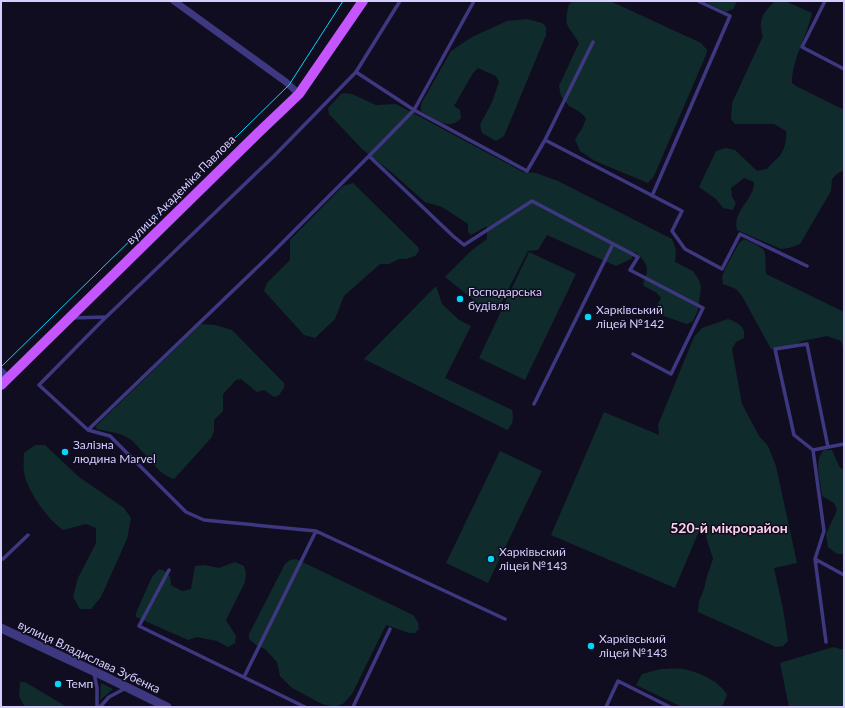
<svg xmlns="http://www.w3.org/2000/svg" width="845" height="708" viewBox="0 0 845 708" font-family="Lato,sans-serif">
	<rect width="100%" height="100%" fill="#110d21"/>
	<path fill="#102b2b" d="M574,1H610L701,43L707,50L706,55L654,176L648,183L595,161L580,151L575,139L583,127L586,118L580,112L569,106L561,96L559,86L579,43C568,24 563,28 569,4Z
		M704,1H737L733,9L726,12Z
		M775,1H785L812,13C807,37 792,58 792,83L796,86L844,110V170L838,173L832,179L831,191L800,244L789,248L781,249L737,230C732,210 754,201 754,182L744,178L731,188L732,197L736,203L733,210L723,208L716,199L699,187L716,151L726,148L735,150L757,171L767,169C772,162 778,159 781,154C785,148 787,138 786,131L774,124H735L731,119L732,103L763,36C757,20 764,12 775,1Z
		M527,19L542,23L546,27V35L504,136L496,141L482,133L480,125L492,102L499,82L496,76L478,68L473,73L454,106L460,110L461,118C449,132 434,118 421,111V104L451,51L472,37L507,21Z
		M342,93L352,94L376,105L396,104L523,172L536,173L558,181L672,239L676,250L675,262L693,271L699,280L701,287L698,310L693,321L687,324L658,314L656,307L661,298L657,293L644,286C642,280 647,276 647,270C647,262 640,256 635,252L631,259L616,266L547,235L538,250L528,251L497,311L485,309L445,277L472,250L487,239V226L471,235L468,232V224L442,207L425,202L391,172L362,149L329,114L328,108Z
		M353,183L418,247L419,251L415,256L406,259H399L389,264H380L344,296L335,319L315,338L304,335L264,291L267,283L290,260V240L343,186Z
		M744,239C770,251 764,247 766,274L844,312V350L841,341L827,336L802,341L797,344L771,349L742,296L736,289L723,284L722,277L725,269L739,243Z
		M529,252L576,274L525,380L479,358Z
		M436,286L442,304L459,320L471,326L445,378L512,410C514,419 513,424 507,430L364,359Z
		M728,319C738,323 746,326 744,338L736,342L732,349L742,404L759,436L768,446L776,466L797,563L774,568L783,609L788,641L783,646L776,647L698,612L699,601L704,589L707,576L713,559L702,524L675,588L551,535L604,412L659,435L658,425L694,337L702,328Z
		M201,324L215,325L232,330L284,383V388L279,395L274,397L264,390L257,392L241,379L236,380L223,394V411L214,420V431L212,437L174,479C155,473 145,451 130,439C120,432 109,432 97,429L96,426Z
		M35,445H45L79,477L124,508L131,518L127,539L101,597L91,609H80L73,597L78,578L96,543V528L86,524L63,530C48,520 26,489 24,472C23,466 24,459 24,453Z
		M824,450H832L840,468L844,469V554H837L828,547L826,534L837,510L834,503L822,496C821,482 813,461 824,450Z
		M500,451L542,471L488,583L446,563Z
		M296,559L413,615L418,622L419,629L415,633H409L386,625L352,694L344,703L336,707L322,704L292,688L280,676L277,662L265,649L256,645L249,639V634L285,564L290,560Z
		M235,562L244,566L246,573L245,582L226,620L236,636L235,643L228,647L217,641L197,637L188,640L136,617V613L152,577L159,569C168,571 171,576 171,585L182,591L191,589L195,566L205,565L219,568Z
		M833,647L844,650V707H789L780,663Z
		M661,669C668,669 677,668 684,669C698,672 721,682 727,695L722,707H682L636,685L642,674Z
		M20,682H25L67,707H25L19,696Z
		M101,683L113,689L100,700Z"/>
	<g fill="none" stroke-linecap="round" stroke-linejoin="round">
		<path stroke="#3d3880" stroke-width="3.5" d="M400,1L356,72L274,156L102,321L39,385L88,430L110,436L186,512L204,520L316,531L505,619
			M825,1L802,47L844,69
			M356,72L414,110L527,171L545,140L593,42
			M545,140L682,211L672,231L685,249L722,269L740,234L807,266
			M369,156L453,236L464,245L532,201L638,257L630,270L703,308L671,374L633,354
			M652,196L730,16L698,1
			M71,318L105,317
			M534,404L613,244
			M88,430L270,255L369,156L414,110L474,1
			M813,450L844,444
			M1,558L3,559L28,535
			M815,559L844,575
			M169,570L139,626L305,707
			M826,642L815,559L824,531L813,450L794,435L775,349L807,344L828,447
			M94,673L97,688V707
			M244,677L316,531
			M100,707L109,697L126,688
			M353,707L390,629
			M606,707L618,681L670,707"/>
		<path stroke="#3d3880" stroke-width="7" d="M174,1L286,82L299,94
			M1,371L8,378"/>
		<path stroke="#3d3880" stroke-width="9" d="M1,628L106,677L167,707"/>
		<path stroke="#c555fe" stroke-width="10" d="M1,385L256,135L299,94L363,1"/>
		<path stroke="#01d7f8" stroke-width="1" d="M1,367L289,85L343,1"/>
	</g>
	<g fill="#01d7f8" stroke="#110d21" stroke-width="1.5">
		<circle cx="460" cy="299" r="4"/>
		<circle cx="588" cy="317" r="4"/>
		<circle cx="65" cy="452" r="4"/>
		<circle cx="491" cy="559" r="4"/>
		<circle cx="591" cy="646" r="4"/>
		<circle cx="58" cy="684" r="4"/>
	</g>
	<g text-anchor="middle" stroke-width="3" stroke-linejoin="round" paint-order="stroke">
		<g font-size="12" fill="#d5ceff" stroke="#110d21">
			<text transform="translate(181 190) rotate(-45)" y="4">вулиця Академіка Павлова</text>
			<text transform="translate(89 657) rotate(25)" y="4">вулиця Владислава Зубенка</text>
		</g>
		<g font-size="12" fill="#d5ceff" stroke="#110d21" text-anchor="start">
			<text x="468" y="296">Господарська<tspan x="468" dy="14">будівля</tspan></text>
			<text x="596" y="314">Харківський<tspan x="596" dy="14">ліцей №142</tspan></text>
			<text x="73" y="449">Залізна<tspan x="73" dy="14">людина Marvel</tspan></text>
			<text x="499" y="556">Харківьский<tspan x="499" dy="14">ліцей №143</tspan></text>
			<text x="599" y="643">Харківський<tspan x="599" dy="14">ліцей №143</tspan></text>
			<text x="66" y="688">Темп</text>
		</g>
		<g font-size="14" font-weight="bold" fill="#ffd0ec" stroke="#110d21">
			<text x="729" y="533">520-й мікрорайон</text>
		</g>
	</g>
	<rect width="845" height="708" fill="none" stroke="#d5ceff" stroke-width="4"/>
</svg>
